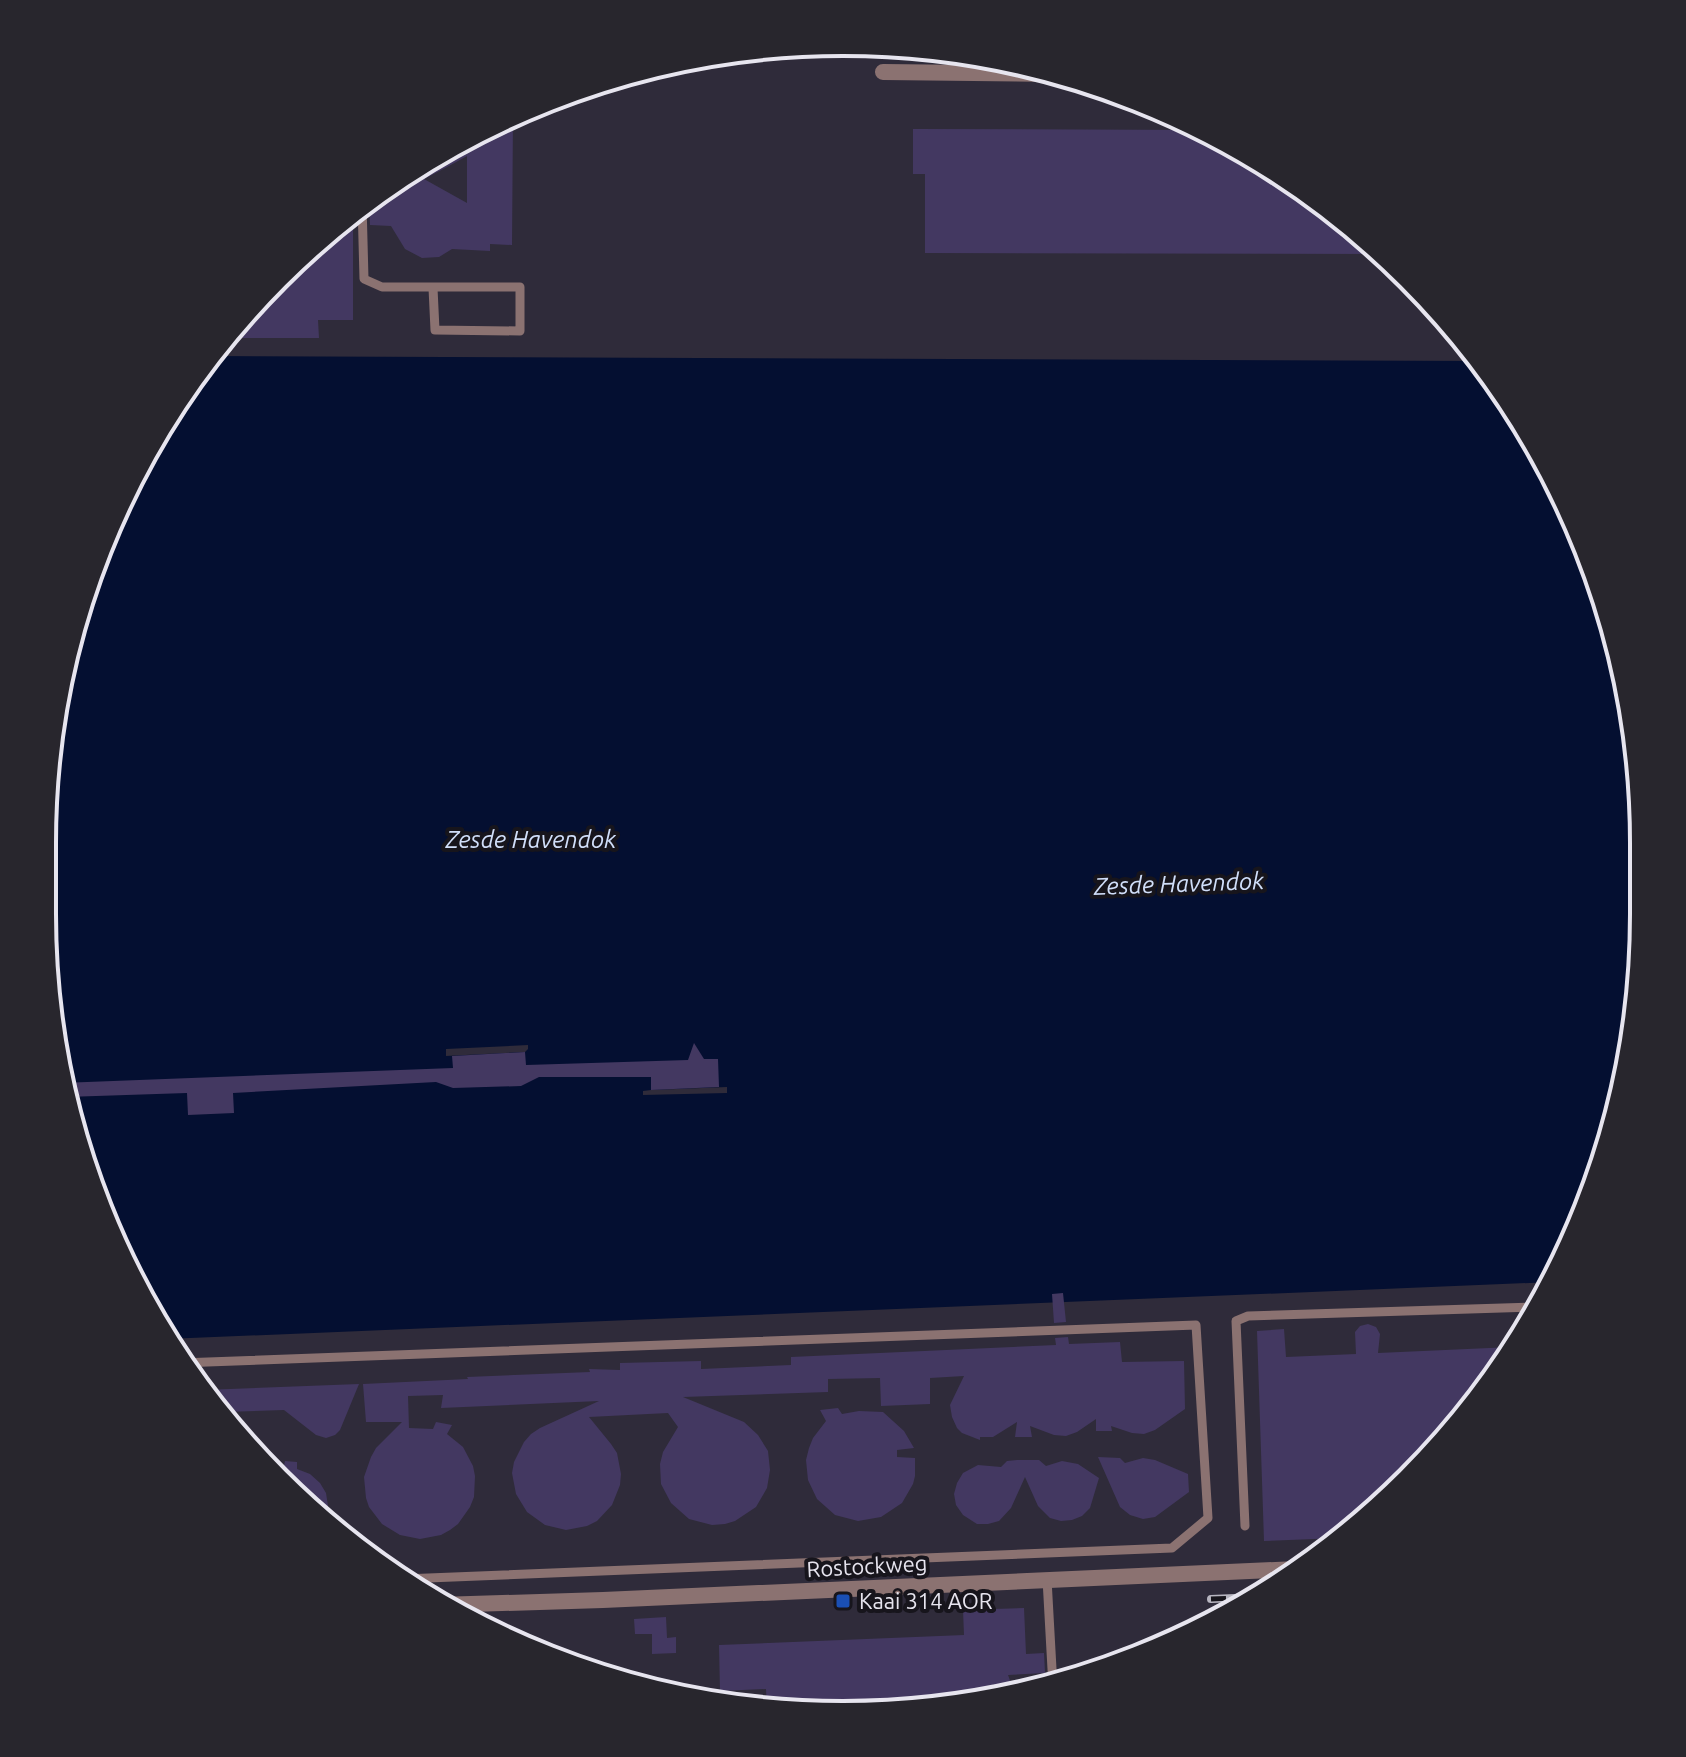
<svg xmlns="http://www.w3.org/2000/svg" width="1686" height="1757" viewBox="0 0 1686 1757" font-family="Ubuntu,sans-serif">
	<rect width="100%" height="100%" fill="#2f2b3a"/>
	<path fill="#040f31" d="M211,356L1482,361L1561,488L1617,635L1642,790V967L1617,1122L1561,1269L1553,1282L166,1339L103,1221L57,1071L42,914L49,739L84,586L149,443Z"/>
	<path fill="#2f2b3a" d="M528,1045V1049L525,1052L446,1056V1049Z
		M727,1087V1093L643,1095V1091L651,1090Z"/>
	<path fill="#433861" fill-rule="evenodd" d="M513,116L512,245L490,244V251L452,249L439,257L422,258L405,249L391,226L370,225L369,200H377L378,194L488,125ZM467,156V203L424,179L447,167Z
		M913,129L1201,130L1243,149L1371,240L1384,254L925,253V174H913Z
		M355,208V225L353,224V320H318L319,338H224L240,315Z
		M694,1043L704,1059H718L719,1087L651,1090V1077H539L521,1086L453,1088L436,1082L233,1093L234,1113L188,1115L187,1093L66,1097L61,1083L453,1068L452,1056L525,1052L526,1065L688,1060Z
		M1063,1293L1066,1322L1054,1323L1052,1294Z
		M1368,1324L1376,1327L1380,1334L1378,1353L1512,1347L1478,1402L1371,1517L1340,1538L1264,1541L1257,1331L1284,1329L1286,1357L1356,1354L1355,1332L1360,1326Z
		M1068,1337L1069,1344L1120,1342L1122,1362L1184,1361L1185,1409L1155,1430L1144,1434L1132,1433L1111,1426L1112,1431H1096V1419L1077,1432L1066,1436L1054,1435L1030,1426L1032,1437H1015L1017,1422L993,1437H980V1440L962,1433L957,1428L952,1417L950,1405L964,1376L930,1378V1404L881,1406L880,1378L828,1379V1392L683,1397L744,1422L758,1435L768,1451L770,1470L767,1488L756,1507L735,1521L725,1524L712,1525L689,1519L671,1503L661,1484L660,1464L663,1452L678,1427L668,1413L589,1417L611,1444L617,1453L621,1474L620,1485L612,1505L597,1521L587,1526L566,1530L545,1525L527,1512L516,1494L512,1473L514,1462L524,1442L531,1434L540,1428L599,1401L441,1408L443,1395L408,1396L409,1428L433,1429L436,1422L452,1425L447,1434L463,1447L473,1466L475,1476L474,1497L470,1507L458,1524L450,1530L441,1535L420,1539L400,1535L382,1524L369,1507L366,1498L364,1477L371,1457L376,1448L402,1422H366L363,1384L468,1379L467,1377L590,1372L589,1369L620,1370V1363L701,1361V1369L791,1365V1357L1056,1345L1055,1338Z
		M359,1384L340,1430L335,1435L326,1438L316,1435L284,1410L224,1412L204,1390Z
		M838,1408L842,1414L859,1411L883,1412L904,1431L914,1448L897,1450V1457L915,1458V1476L913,1484L902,1503L881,1517L858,1521L835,1515L817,1499L808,1480L806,1460L809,1448L813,1438L826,1421L820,1410Z
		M1098,1457L1120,1458L1125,1463L1143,1458L1155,1460L1188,1474L1189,1492L1155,1517L1143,1519L1130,1515L1120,1507Z
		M1017,1460H1039L1046,1466L1062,1461L1078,1464L1099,1478L1090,1508L1082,1516L1072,1520L1061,1521L1050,1518L1038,1506L1025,1477L1011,1508L999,1521L988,1524H977L963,1515L956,1505L954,1494L957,1483L963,1473L978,1465L1001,1467L1007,1461Z
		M285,1461L297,1462V1469L310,1474L320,1483L326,1493L328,1506L324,1523L315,1516L276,1472L283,1470Z
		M1024,1608L1026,1654L1044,1653L1045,1673L1008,1675L1015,1694L997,1696L994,1684L975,1696L969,1697L960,1693L950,1698L938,1697V1706L896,1713L767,1709L766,1689L720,1691L719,1645L964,1635L963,1610Z
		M666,1617L667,1638L676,1637V1653L652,1654V1634H635L634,1619Z"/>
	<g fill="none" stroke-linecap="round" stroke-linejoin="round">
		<path stroke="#8b7271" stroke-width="9" d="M634,70H643L657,66
			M362,203L364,279L382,287H520V331L435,330L433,288
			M180,1363L1196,1325L1208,1518L1172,1548L403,1579
			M1245,1526L1236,1321L1248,1316L1537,1307
			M1047,1579L1053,1687"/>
		<path stroke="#8b7271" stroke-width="16" d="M883,72L1056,74
			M439,1605L603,1600L1297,1569"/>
		<defs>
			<path id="rail" d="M1211,1599L1259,1597"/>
		</defs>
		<use href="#rail" stroke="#b7b5c0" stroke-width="8"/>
		<use href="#rail" stroke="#17151c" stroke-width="5" stroke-dasharray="15" stroke-linecap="butt"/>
	</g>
	<rect fill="#1a4fb4" stroke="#17151c" stroke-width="3" x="835" y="1593" width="16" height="16" rx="4"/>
	<g text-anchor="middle" stroke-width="8" stroke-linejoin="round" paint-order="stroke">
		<g font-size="22" fill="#e7e5ef" stroke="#17151c">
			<text transform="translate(867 1566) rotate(-3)" y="8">Rostockweg</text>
		</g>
		<g font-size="22" fill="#e7e5ef" stroke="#17151c" text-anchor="start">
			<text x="859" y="1609">Kaai 314 AOR</text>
		</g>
		<g font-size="24" font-style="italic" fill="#d0def9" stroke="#17151c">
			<text x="531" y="848">Zesde Havendok</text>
			<text transform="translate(1179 884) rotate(-2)" y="8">Zesde Havendok</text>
		</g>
	</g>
	<path d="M0 0H1686V1757H0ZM843 56H843A787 787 0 0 1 1630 843V914A787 787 0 0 1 843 1701H843A787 787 0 0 1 56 914V843A787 787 0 0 1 843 56Z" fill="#28262d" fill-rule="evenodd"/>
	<path fill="none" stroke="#e7e5ef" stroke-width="4" d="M843 56H843A787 787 0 0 1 1630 843V914A787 787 0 0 1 843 1701H843A787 787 0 0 1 56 914V843A787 787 0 0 1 843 56Z"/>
</svg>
